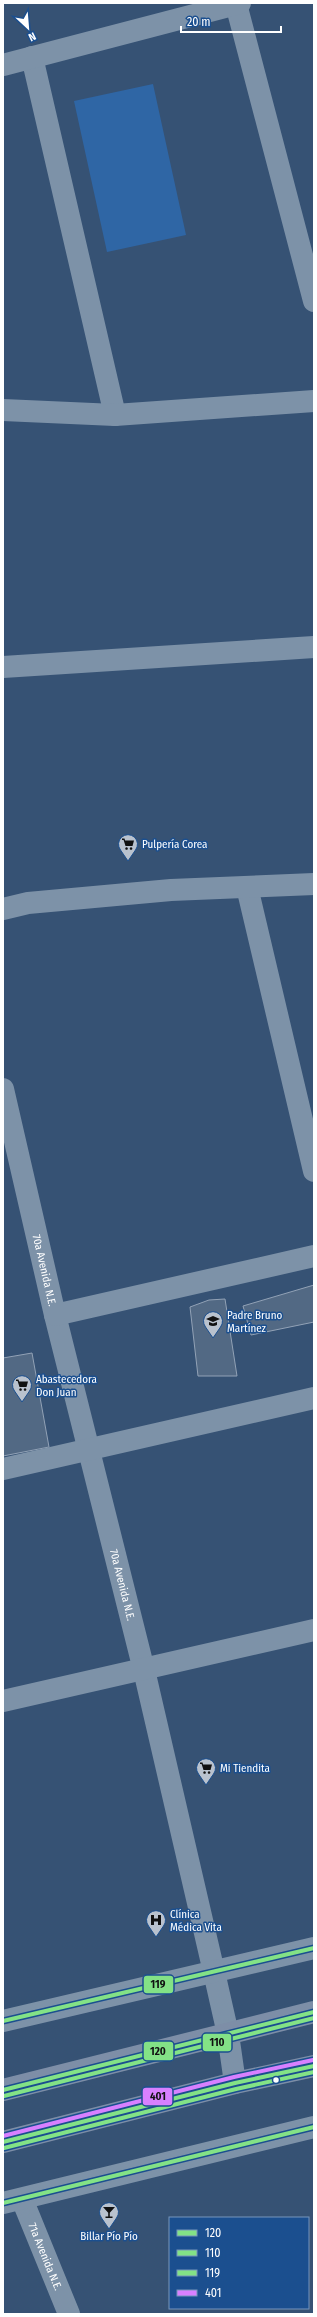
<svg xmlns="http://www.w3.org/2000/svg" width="317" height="2317" viewBox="0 0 317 2317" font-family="'Fira Sans Condensed',sans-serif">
	<rect width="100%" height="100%" fill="#365274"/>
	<path fill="#2f66a5" d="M153,84L186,235L107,252L74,101Z"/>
	<path fill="#526984" stroke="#92a2b6" d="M314,1285V1322L251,1335L243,1306Z
		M225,1299L237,1376H198L190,1307L209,1300Z
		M32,1353L49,1447L3,1456V1358Z"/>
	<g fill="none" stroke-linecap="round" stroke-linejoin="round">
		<g stroke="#7d92a8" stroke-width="22">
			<path d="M236,4L314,301"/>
			<path d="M32,57L115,415"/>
			<path d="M3,65L240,3"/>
			<path d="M3,410L115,415L314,401"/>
			<path d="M3,667L314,647"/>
			<path d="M247,887L314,1171"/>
			<path d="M3,909L28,903L171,890L314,884"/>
			<path id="s1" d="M3,1089L55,1315L144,1670L214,1972L228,2034L235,2083"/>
			<path d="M55,1315L314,1256"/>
			<path d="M3,1469L314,1398"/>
			<path d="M3,1701L314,1630"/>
			<path d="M3,2021L314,1948"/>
			<path id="s2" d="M22,2199L69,2314"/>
			<path d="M3,2203L314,2127"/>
		</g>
		<path stroke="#7d8ea7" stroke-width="22" d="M3,2090L314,2012
			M3,2142L235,2083L314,2066"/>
		<defs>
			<path id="bus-1" d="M3,2090L314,2012
				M3,2203L314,2127"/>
			<path id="bus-2" d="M4,2096L314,2018
				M4,2148L236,2089L314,2072"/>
			<path id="bus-3" d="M3,2021L314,1948
				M3,2142L235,2083L314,2066"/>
			<path id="bus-4" d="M3,2136L234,2077L313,2060"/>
		</defs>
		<use href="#bus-1" stroke="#1b4f8f" stroke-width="7"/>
		<use href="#bus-2" stroke="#1b4f8f" stroke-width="7"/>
		<use href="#bus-3" stroke="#1b4f8f" stroke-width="7"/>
		<use href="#bus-4" stroke="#1b4f8f" stroke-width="7"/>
		<use href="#bus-1" stroke="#83e286" stroke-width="4"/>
		<use href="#bus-2" stroke="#83e286" stroke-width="4"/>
		<use href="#bus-3" stroke="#83e286" stroke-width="4"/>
		<use href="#bus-4" stroke="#d880ff" stroke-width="4"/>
	</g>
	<defs>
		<symbol id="supermarket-pin" viewBox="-11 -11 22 30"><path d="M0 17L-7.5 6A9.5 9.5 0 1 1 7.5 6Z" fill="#b9c2ce" stroke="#1b4f8f"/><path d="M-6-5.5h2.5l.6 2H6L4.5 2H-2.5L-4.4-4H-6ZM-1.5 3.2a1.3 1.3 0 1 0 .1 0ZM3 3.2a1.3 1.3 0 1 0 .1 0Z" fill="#111"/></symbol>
		<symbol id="university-pin" viewBox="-11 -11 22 30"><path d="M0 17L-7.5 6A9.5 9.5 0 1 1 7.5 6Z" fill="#b9c2ce" stroke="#1b4f8f"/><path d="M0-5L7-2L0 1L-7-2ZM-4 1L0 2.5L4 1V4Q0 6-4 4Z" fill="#111"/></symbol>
		<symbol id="hospital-pin" viewBox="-11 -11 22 30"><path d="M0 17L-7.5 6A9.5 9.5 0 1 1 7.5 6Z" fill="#b9c2ce" stroke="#1b4f8f"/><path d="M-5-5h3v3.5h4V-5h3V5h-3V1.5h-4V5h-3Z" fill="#111"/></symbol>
		<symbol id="bar-pin" viewBox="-11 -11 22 30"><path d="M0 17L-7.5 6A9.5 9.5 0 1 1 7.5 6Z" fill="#b9c2ce" stroke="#1b4f8f"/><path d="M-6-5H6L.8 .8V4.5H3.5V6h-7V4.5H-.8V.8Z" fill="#111"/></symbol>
	</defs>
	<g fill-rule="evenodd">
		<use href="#supermarket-pin" x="117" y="833" width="22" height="30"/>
		<use href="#university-pin" x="202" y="1310" width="22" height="30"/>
		<use href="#supermarket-pin" x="11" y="1374" width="22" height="30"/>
		<use href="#supermarket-pin" x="195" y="1757" width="22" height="30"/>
		<use href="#hospital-pin" x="145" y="1909" width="22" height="30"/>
		<use href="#bar-pin" x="98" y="2201" width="22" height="30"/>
	</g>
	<circle fill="#fff" stroke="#1b4f8f" stroke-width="1.5" cx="276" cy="2080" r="3.5"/>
	<g text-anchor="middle" stroke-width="3" stroke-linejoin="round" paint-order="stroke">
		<g font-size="11" fill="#fff" stroke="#1b4f8f" text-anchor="start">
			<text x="142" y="848">Pulpería Corea</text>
			<text x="227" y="1319">Padre Bruno<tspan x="227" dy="13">Martínez</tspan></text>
			<text x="36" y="1383">Abastecedora<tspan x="36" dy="13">Don Juan</tspan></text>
			<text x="220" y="1772">Mi Tiendita</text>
			<text x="170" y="1918">Clínica<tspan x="170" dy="13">Médica Vita</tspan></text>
			<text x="109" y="2240" text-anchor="middle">Billar Pío Pío</text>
		</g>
		<g font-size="11" fill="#fff" stroke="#1b4f8f">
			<text dy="4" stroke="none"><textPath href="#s1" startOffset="186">70a Avenida N.E.</textPath></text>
			<text dy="4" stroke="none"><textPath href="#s1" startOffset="510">70a Avenida N.E.</textPath></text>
			<text dy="4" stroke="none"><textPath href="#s2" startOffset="62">71a Avenida N.E.</textPath></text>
		</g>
	</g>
	<g stroke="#1b4f8f" stroke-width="1.5">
		<rect x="143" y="1975" width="31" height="19" rx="4" fill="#83e286"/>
		<rect x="202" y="2033" width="30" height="19" rx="4" fill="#83e286"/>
		<rect x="143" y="2041" width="31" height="20" rx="4" fill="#83e286"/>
		<rect x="142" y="2087" width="31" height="19" rx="4" fill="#d880ff"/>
	</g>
	<g font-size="11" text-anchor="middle" font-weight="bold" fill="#111">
		<text x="158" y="1988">119</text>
		<text x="217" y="2046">110</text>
		<text x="158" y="2055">120</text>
		<text x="158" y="2100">401</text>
	</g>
	<rect width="317" height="2317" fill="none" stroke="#ffffff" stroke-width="8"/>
	<rect x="169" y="2217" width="140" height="92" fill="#1b4f8f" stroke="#7695bc"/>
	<rect x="177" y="2230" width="20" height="6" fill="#83e286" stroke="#7695bc"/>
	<text x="205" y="2237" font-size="12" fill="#ffffff">120</text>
	<rect x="177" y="2250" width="20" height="6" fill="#83e286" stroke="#7695bc"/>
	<text x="205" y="2257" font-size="12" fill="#ffffff">110</text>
	<rect x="177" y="2270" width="20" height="6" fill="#83e286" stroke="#7695bc"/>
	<text x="205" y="2277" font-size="12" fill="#ffffff">119</text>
	<rect x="177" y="2290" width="20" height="6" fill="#d880ff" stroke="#7695bc"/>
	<text x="205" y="2297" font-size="12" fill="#ffffff">401</text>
	<g transform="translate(28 28) rotate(154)" stroke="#1b4f8f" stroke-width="3" paint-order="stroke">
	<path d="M0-3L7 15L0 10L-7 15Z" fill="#ffffff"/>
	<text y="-6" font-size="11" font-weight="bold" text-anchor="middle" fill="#ffffff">N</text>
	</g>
	<path d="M181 26v6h100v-6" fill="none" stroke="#ffffff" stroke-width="2"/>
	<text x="187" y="26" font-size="12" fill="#ffffff" stroke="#1b4f8f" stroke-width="3" paint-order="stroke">20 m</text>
</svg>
